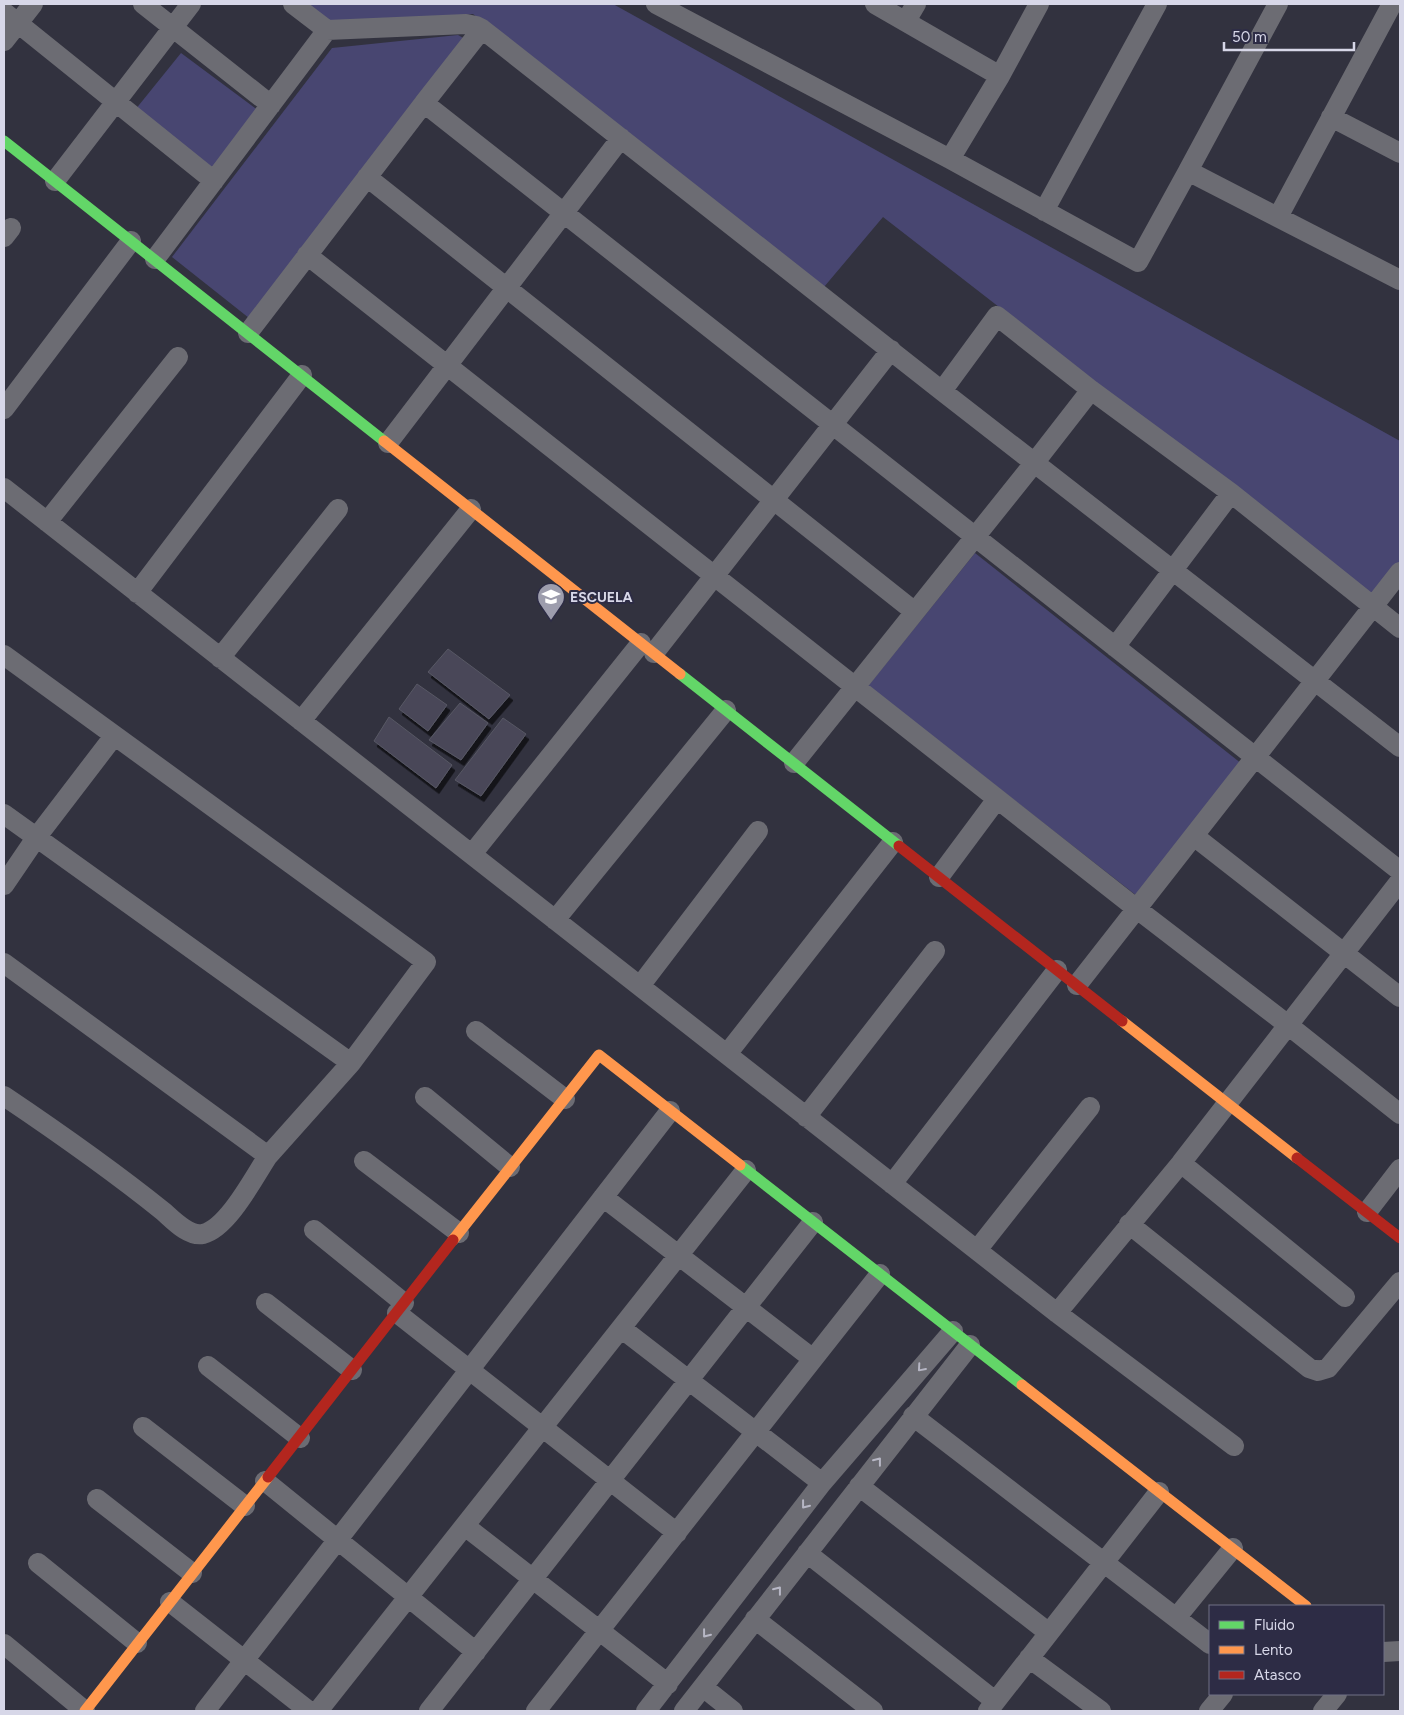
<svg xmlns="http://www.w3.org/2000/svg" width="1404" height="1715" viewBox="0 0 1404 1715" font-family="Figtree,sans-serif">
	<defs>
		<filter id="shadow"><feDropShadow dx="3" dy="5.5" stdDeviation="0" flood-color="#0009"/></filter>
	</defs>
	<rect width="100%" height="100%" fill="#32323f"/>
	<path fill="#484671" d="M305,4H613L1400,441V563L1374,598L883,217L824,287L473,14L336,29Z
		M458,35L465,39L249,318L172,257L332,48Z
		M181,53L259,111L212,171L135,110Z
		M975,553L1242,764L1137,896L868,686Z"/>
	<path fill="#484759" stroke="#585864" filter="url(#shadow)" d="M448,649L510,695L489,719L428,672Z
		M417,684L447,705L428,731L399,709Z
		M460,703L488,723L461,760L429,740Z
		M389,717L452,765L436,788L374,741Z
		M503,718L526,734L481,796L455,780Z"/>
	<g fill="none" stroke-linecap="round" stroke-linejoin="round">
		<path stroke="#6c6c73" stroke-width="20" d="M143,4L271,105
			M293,4L327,30L466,24L476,26L482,29L942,391L1400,747
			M656,4L950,159L1138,262L1188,171
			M875,4L1000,76
			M1278,4L1188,171L1400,280
			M4,12L214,181
			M906,21L916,4
			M4,41L33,4
			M424,103L482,29
			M1331,117L1400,153
			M950,159L1000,76L1039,4
			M367,177L915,612
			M55,181L191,4
			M1044,211L1157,4
			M1278,217L1392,4
			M4,237L11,228
			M307,255L1137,909L1288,1025L1400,1114
			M155,259L327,30
			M248,333L424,103L1400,871
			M942,391L997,316L1091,390L1231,493L1400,628
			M4,409L131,241
			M388,443L621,138
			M4,488L1057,1313L1234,1446
			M47,522L178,357
			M137,593L302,375
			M1115,647L1231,493
			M654,653L891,350
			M4,655L426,962L351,1063L4,814
			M220,658L338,509
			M301,721L471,509
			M794,763L1035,462L1091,390
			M1194,836L1400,997
			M472,854L641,643
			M939,877L997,799
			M4,885L36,838L114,736
			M555,920L726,710
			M4,963L268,1156L351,1063
			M1077,985L1400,572
			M640,986L758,831
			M476,1031L565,1099
			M727,1054L893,842
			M4,1096C59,1133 113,1171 164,1212C174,1221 189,1237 203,1234C228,1228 254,1177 268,1156
			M425,1097L510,1167
			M806,1117L935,951
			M364,1161L459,1233
			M1181,1163L1345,1297
			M892,1184L1057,970
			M603,1197L813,1359
			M1367,1212L1400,1169
			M1129,1224L1309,1368L1318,1371L1328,1368L1400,1282
			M314,1230L404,1303
			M977,1250L1090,1107
			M266,1303L352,1370
			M397,1313L677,1533
			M1057,1313L1181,1163L1400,881
			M621,1328L822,1483
			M208,1366L300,1438
			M913,1416L1210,1644
			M143,1427L245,1506
			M265,1481L476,1652
			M859,1486L1049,1633
			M97,1499L192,1573
			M465,1526L668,1684
			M807,1553L995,1701
			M38,1563L137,1643
			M170,1602L309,1711
			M1176,1618L1233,1548
			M755,1619L873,1711
			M4,1644L85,1711
			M1383,1652L1400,1651
			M1029,1658L1101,1711
			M703,1687L733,1711
			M205,1711L670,1111
			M318,1711L746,1170
			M429,1711L813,1222
			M536,1711L880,1274
			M646,1711L822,1483L953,1331
			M684,1711L970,1345
			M988,1711L1159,1492
			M1209,1711L1223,1694
			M1323,1711L1337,1694"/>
		<path stroke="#63d668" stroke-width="11" d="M4,141L384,441
			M680,674L899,846
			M740,1165L1022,1385"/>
		<path stroke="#ff974d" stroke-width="11" d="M384,441L680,674
			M1122,1021L1297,1158
			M453,1240L599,1055L740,1165
			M1022,1385L1306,1606
			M85,1711L268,1477"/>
		<path stroke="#b3261e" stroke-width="11" d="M899,846L1122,1021
			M1297,1158L1400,1238
			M268,1477L453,1240"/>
	</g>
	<defs><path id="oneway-chevron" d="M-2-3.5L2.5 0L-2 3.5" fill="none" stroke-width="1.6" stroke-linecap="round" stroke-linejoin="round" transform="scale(1.25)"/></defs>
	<g stroke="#b7b7c5">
		<use href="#oneway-chevron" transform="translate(921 1368) rotate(131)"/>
		<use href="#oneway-chevron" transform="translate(878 1461) rotate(-52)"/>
		<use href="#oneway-chevron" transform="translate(805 1505) rotate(128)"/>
		<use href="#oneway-chevron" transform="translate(778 1590) rotate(-52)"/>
		<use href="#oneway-chevron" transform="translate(706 1634) rotate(128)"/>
	</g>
	<defs>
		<symbol id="school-pin" viewBox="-11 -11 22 30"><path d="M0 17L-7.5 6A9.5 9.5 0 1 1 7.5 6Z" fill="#9d9dad" stroke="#2d2c45"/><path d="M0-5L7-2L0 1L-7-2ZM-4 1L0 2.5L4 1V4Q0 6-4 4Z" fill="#fff"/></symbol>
	</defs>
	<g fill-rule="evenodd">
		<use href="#school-pin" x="535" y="581" width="32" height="43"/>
	</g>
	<g text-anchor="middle" stroke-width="4" stroke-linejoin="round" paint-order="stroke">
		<g font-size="14" font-weight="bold" fill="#d7d7e8" stroke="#2d2c45" text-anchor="start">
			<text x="570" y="602">ESCUELA</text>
		</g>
	</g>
	<rect width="1404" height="1715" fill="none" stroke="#d7d7e8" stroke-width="10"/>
	<rect x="1209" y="1605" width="175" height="90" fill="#2d2c45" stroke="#717086"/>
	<rect x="1219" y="1621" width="25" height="8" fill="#63d668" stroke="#717086"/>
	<text x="1254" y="1630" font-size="15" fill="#d7d7e8">Fluido</text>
	<rect x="1219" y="1646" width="25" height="8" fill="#ff974d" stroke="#717086"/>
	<text x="1254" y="1655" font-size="15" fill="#d7d7e8">Lento</text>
	<rect x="1219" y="1671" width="25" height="8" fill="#b3261e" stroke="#717086"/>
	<text x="1254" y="1680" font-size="15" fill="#d7d7e8">Atasco</text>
	<path d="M1224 42v8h130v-8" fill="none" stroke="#d7d7e8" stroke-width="2.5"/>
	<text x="1232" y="42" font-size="15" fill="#d7d7e8" stroke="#2d2c45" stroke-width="4" paint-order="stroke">50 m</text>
</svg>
